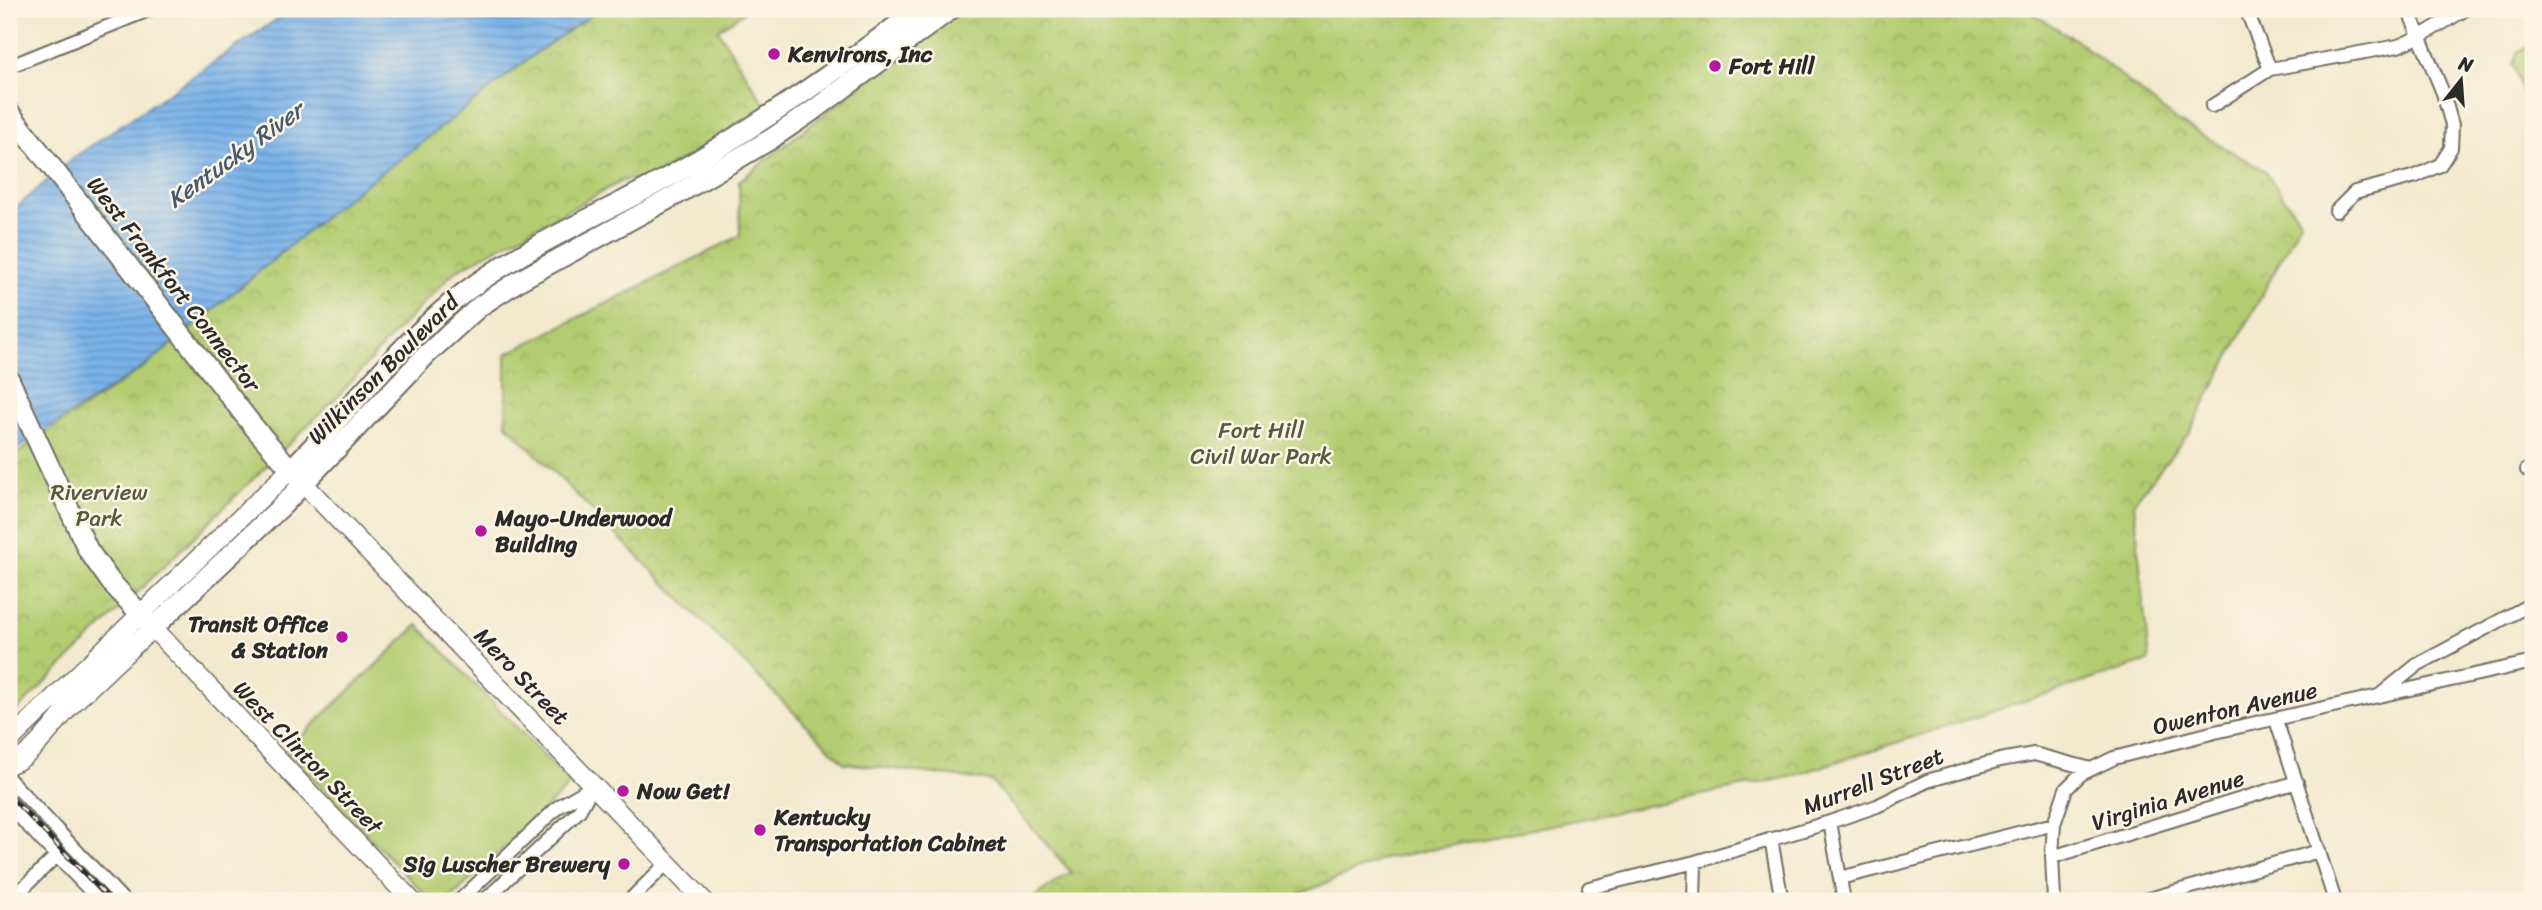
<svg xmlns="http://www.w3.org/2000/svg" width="2542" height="910" viewBox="0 0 2542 910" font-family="Sriracha,sans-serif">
	<defs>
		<pattern id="park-crowns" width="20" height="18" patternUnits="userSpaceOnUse" patternTransform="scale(1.75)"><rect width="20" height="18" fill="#b4cc71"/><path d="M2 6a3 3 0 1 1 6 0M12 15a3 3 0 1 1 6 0" fill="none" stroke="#9baf62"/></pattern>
		<pattern id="water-rules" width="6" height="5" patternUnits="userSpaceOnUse" patternTransform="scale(1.75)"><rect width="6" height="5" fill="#7ab2e9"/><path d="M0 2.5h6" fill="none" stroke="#6491bd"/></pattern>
	</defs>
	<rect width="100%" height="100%" fill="#fcf5e5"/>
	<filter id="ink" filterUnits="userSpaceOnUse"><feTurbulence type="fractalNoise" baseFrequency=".0143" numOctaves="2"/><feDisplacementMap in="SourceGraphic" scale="14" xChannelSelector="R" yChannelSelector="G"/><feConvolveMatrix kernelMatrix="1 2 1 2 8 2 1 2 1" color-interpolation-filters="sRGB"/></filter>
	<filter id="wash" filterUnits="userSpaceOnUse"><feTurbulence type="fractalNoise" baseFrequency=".00686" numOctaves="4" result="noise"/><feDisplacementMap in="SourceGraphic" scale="28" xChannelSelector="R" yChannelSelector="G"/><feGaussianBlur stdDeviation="1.57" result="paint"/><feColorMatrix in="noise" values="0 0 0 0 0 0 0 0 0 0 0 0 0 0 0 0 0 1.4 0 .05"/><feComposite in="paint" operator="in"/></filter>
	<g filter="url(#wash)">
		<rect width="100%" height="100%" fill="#f3e9cf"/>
		<path fill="#b4cc71" stroke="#707c4e" stroke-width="2" d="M418,625L571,784L448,901H431L286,751Z"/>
		<path fill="url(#park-crowns)" stroke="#707c4e" stroke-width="2" d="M600,9H748L718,30L768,110L653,177L622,181L455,271L392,336L341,393L9,718V459L148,364L352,194L407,154L536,53Z
			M958,9H2025L2079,42L2174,119L2264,170L2301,221L2189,433L2134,502L2149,661L1790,777L1384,859L1283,901H1028L1071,872L991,781L844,763L506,424V354L740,236L739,181Z
			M2533,46V115L2531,116L2513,64L2518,51Z"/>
		<path fill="url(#water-rules)" stroke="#526e8a" stroke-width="2" d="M292,9H600L536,53L407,154L352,194L148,364L9,454V214L73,158Z"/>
	</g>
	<g filter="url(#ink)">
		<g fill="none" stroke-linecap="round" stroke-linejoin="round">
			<defs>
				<path id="minor" d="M2246,9L2270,69
					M9,59L13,65L151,9
					M2212,106L2270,69L2398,46L2419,37L2466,9
					M2336,211L2355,192L2416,176L2440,165L2451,148L2452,125L2443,93L2408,9
					M2527,470L2533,469
					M2379,696L2417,665L2533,603
					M2276,720L2335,901
					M9,779L124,901
					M9,806L100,901
					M1830,822L1844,901
					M1771,839L1782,901
					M2052,857L2297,782
					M1840,878L2054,824
					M1589,888L1695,862L1830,822L1877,806L1927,781L2000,760L2034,754L2091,769
					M10,901L56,856
					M459,901L558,807L593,786
					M484,901L579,811L593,786
					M629,901L667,863
					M1694,901L1695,862
					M2054,901L2052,855L2054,824L2066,789L2081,774L2114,758L2215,732L2533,662
					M2142,901L2319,851"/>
				<path id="secondary" d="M304,484L704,901
					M9,741L290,470
					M9,764C29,761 57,720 72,704C99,679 125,653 153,628L412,901"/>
				<path id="trunk" d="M9,112L253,426L298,478
					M9,379L88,550L110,581L153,628L282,506L427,354L480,306L520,280L676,195L771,139L818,107L951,9
					M290,470C348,413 401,341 465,292C527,245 605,213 672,175C759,126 839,69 919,9"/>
			</defs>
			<use href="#minor" stroke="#716e64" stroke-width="16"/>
			<use href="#secondary" stroke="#716e64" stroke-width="21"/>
			<use href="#trunk" stroke="#716e64" stroke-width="23"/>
			<use href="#minor" stroke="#fff" stroke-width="12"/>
			<use href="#secondary" stroke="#fff" stroke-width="18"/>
			<use href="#trunk" stroke="#fff" stroke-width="19"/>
			<defs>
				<path id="rail" d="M9,795L111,901"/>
			</defs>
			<use href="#rail" stroke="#2b2b2b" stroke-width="5"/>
			<use href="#rail" stroke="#fcf5e5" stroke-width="2.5" stroke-dasharray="8" stroke-linecap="butt"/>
		</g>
	</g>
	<g fill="#b5179e" stroke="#fcf5e5" stroke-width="2.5">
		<circle cx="774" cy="54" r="7"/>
		<circle cx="1715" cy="66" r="7"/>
		<circle cx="481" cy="531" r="7"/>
		<circle cx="342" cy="637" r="7"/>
		<circle cx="623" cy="791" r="7"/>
		<circle cx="760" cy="830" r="7"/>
		<circle cx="624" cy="864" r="7"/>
	</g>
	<g text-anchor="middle" stroke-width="5" stroke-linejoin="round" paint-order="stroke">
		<g font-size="23" font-weight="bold" fill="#2b2b2b" stroke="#fcf5e5" text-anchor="start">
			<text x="788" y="62">Kenvirons, Inc</text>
			<text x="1729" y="74">Fort Hill</text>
			<text x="495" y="526">Mayo-Underwood<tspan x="495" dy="26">Building</tspan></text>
			<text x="328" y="632" text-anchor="end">Transit Office<tspan x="328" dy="26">&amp; Station</tspan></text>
			<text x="637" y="799">Now Get!</text>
			<text x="774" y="825">Kentucky<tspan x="774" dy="26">Transportation Cabinet</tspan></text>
			<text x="610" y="872" text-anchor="end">Sig Luscher Brewery</text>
		</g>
		<g font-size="23" fill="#2b2b2b" stroke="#fcf5e5">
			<text transform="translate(174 284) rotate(52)" y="8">West Frankfort Connector</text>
			<text transform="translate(383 369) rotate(-45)" y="8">Wilkinson Boulevard</text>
			<text transform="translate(522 676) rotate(46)" y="8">Mero Street</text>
			<text transform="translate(2235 708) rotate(-13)" y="8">Owenton Avenue</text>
			<text transform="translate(308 757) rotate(46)" y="8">West Clinton Street</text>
			<text transform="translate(1873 781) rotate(-21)" y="8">Murrell Street</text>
			<text transform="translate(2168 800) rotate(-17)" y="8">Virginia Avenue</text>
		</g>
		<g font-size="23" fill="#545b40" stroke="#fcf5e5">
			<text x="1261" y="438">Fort Hill<tspan x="1261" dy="26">Civil War Park</tspan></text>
			<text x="99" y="500">Riverview<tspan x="99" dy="26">Park</tspan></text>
		</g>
		<g font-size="24" font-style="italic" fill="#475a6e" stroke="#fcf5e5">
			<text transform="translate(235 155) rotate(-36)" y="8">Kentucky River</text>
		</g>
	</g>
	<rect width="2542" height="910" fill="none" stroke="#fcf5e5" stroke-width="35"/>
	<g transform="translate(2461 80) rotate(17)" stroke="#fcf5e5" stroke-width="5" paint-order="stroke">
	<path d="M0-5L12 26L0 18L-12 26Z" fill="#2b2b2b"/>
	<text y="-10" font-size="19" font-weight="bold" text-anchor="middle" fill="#2b2b2b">N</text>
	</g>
</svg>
